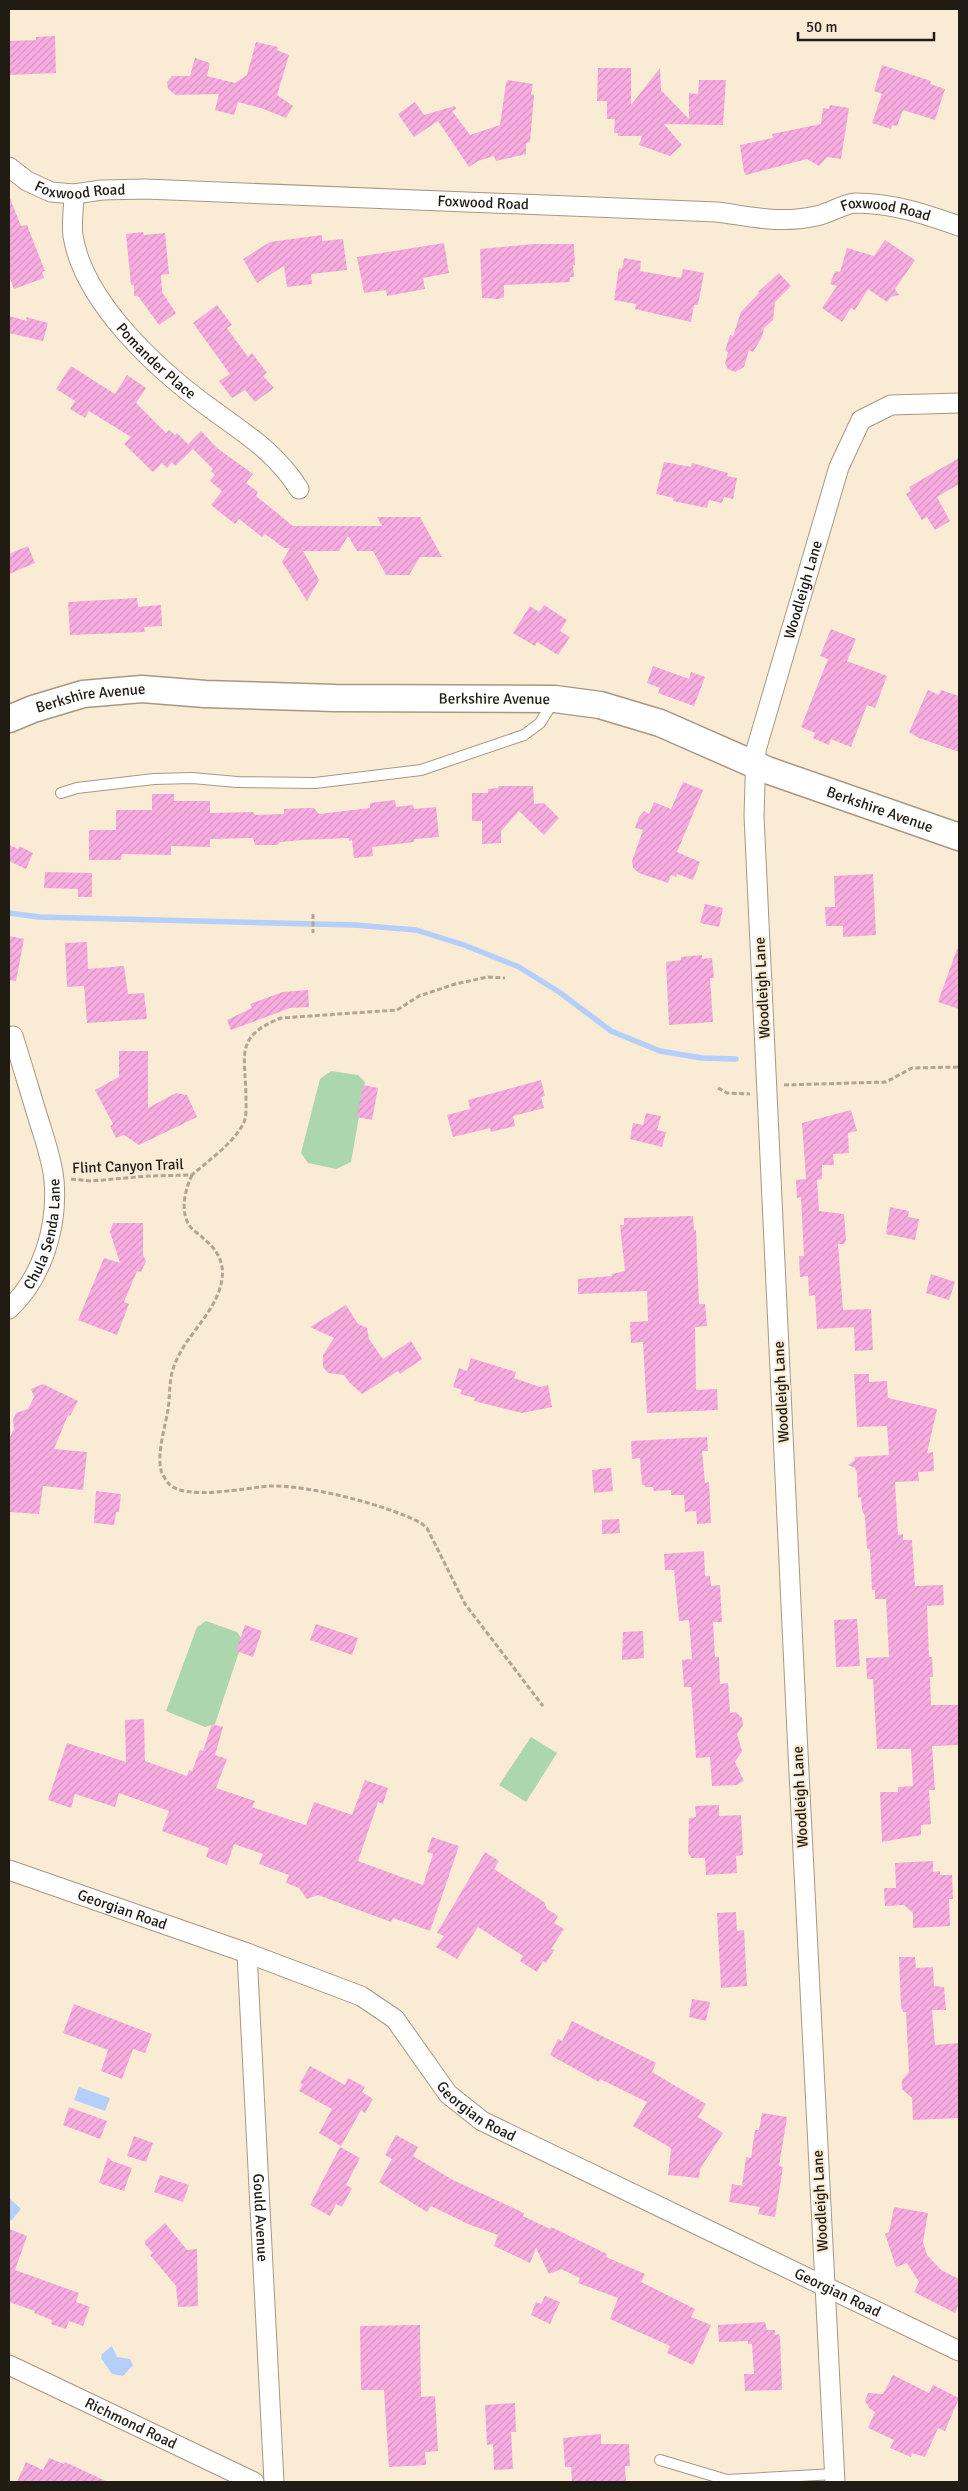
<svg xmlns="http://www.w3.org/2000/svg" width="968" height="2491" viewBox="0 0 968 2491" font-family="Signika,sans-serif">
	<defs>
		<pattern id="building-hatch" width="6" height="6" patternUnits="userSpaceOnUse" patternTransform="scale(1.25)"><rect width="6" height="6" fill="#f8ade1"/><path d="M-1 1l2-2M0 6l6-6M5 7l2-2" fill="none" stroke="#d494c0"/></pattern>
	</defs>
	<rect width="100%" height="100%" fill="#faebd5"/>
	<path fill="#acd6ad" d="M331,1071L358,1075L365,1082L351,1162L336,1169L308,1163L301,1153L320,1079Z
		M206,1621L237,1632L243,1640L215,1724L205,1727L166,1711L197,1627Z
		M531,1737L557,1753L526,1802L499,1785Z"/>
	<path fill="#b4cff9" d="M79,2087L110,2098L105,2111L74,2100Z
		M9,2198L21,2209L11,2221L9,2219Z
		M112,2346L117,2357L130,2359L133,2365L123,2376L112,2374L101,2358L102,2354Z"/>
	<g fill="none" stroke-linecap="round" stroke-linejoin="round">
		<path stroke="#b4cff9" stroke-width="5.5" d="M9,913L39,917L355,925L416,930L464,945L519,967L559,992L611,1031L660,1051L702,1058L736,1059"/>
	</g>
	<path fill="url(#building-hatch)" d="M55,36L56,73L9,75V41L36,40V37Z
		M256,42L278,47L277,50L289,55L277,95L293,106L286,118L261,108L238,102L234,115L215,110L219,94L176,95L168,89L167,82L172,76H190L195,58L210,63L207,76L235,83L247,75Z
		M882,65L931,81L930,84L945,89L935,120L903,110L897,126L892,125L891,129L872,123L882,94L874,91Z
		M598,68H631V105L660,68L661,90L689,119V93L698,94L699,80H726L723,125L664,124L682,145L670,156L639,145L642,136H618V133H614L615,119H607V101H597Z
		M508,80L533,84L531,94L534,95L530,142L526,143V154L496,161L494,156L478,161L469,167L438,121L414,137L398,114L415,102L424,115L455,106L456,109L452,111L470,135L500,125L506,83Z
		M830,105L849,108L841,159L827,157L819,166L807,159L746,175L744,172L740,145L773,138L772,134L821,124L823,108L829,109Z
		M9,196L21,226L27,225L45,271L42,272L44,278L14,289L9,276Z
		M143,232L144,235L165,233L169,274L161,275L162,292L176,313L159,325L138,296H134V285H131L126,234Z
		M322,235V241L343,239L347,270L311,274L312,284L287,287L284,266L257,283L243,259L270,242Z
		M885,240L915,260L895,289L899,295L891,297L887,302L868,289L855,310L851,308L842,322L822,308L837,286L830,284L835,271L840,272L847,248L874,256Z
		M444,243L449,273L423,278L425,289L387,296L386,290L364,293L357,257Z
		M535,244H574L575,265H573L574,277H570V282L504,285V297L499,299L482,298L480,249Z
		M624,258L641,261L640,271L681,278L683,269L704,273L698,305H694L691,322L635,309L636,304L614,300L619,268L622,269Z
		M779,273L791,286L775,302L773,320L764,328L762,337L753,352L749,350L744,367L735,372L728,369L725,364L728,352L725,351L730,335L733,336L741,312L759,293L758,292Z
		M217,305L232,325L227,328L248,357L252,353L267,373L263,376L274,388L255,402L245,390L232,398L219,381L230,374L193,323Z
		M9,316L27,321L26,317L48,323L43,341L9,333Z
		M71,366L115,394L127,375L146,388L136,403L166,433L169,430L175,435L177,433L188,444L201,431L217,448L253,474L246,483L258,492L256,496L293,526H382L377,517H420L442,557H420L409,575H386L373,551H357L348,536L339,551H303L319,580L307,601L282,562L290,548H284L265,534L262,537L239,519L235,524L211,505L222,491L210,481L215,475L211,471L213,469L193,449L175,466L172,462L167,468L162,463L153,472L124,444L131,437L89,411L85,418L70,409L75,401L56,389Z
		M959,458V484L937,497L950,521L935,530L927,517L922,520L906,494L911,491L909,487Z
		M664,462L691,467L692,463L728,473L727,476L737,478L733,499L724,497L722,503L709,500L707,508L673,501L674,498L656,494Z
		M28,546L35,563L9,574V554Z
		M137,598L138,607L161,605L162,626L144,627L145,632L70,635L68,602Z
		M544,605L567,620L560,631L570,637L558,655L537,642L535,646L513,633L530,606L539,612Z
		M831,629L856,639L847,661L887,676L875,708L867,705L851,747L831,739L829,745L813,738L815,733L801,727L828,659L820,656Z
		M653,666L689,679L691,672L705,677L694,706L658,693L660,688L647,683Z
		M928,690L939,695L941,690L959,696V752L919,738L909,732Z
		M683,782L703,790L677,852L700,862L693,880L677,874L676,877L671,875L668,883L639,873L633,868L632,861L643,830L635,828L639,817L644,811L649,814L654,802L671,809Z
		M498,786H533L534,804L544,803L559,818L544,835L519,811L501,831V843L482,844V821H472V793H488V789L498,788Z
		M152,794H174V801H210V813L253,812L255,815L284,814V809L307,808H314L319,814L370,808V803L395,800L396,807L413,805L414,809L436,807L439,837L414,839V842L372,847L373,856L354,858L352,840L349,841V838L302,840L280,842L277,845H255L253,838L210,839V847L171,846V855L122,854L121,860H89V830H116V810H152Z
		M9,845L18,849L19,846L33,853L26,869L9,861Z
		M45,872L92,873V897H78V889L44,888Z
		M873,874L876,935L843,937V926H826L825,907H835L834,876Z
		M705,904L723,908L719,927L700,923Z
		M9,936L24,939L16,981L9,980Z
		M87,942L88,969L124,966L128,994L144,993L147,1019L87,1023L84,986L67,987L65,943Z
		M957,949H959V1009L938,1002Z
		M702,955V959L712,958L714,978H710L713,1022L669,1025L666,962L681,960V957Z
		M308,990L309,1007L290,1008L231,1030L227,1020L252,1008L250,1004L283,992Z
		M119,1051H148V1108L176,1093L187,1095L197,1117L139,1145L124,1135L116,1138L110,1126L113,1124L95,1090L119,1077Z
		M541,1080L545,1096L541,1097L544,1108L513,1116L515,1126L491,1132L490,1128L453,1137L447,1115L470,1109L468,1100Z
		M363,1085L378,1088L372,1120L357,1117Z
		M851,1110L857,1131L848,1133L849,1153L833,1154L834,1165H822V1179L817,1180L819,1211L844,1214L846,1240L844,1244H838L843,1310L871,1309L873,1350L855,1351L854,1327L817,1329L815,1295L809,1296L808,1276L800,1277L799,1256H804L801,1197L797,1198L796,1180L806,1179L802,1123Z
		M646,1113L661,1116L657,1130L666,1132L662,1147L630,1139L633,1123L643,1125Z
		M890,1207L909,1211L908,1217L919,1219L915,1240L886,1234Z
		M693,1216L694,1230H696L699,1304H705L707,1326L695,1327L696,1390L717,1389L718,1410L647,1413L643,1342L631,1343L630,1322L648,1321L647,1291L578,1294V1279L612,1276V1274L625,1271L620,1225H624V1218Z
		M113,1223H143V1255L146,1261L141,1272L137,1271L124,1302L129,1304L117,1335L78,1320L104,1258L120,1263L110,1232Z
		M931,1274L955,1282L949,1300L926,1293Z
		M346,1305L358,1324L367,1328L369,1339L383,1359L411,1341L422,1359L400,1374L398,1371L362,1394L349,1382L344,1375L328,1373L323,1367V1355L334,1338L310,1327Z
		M471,1358L516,1372L514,1378L540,1387L548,1385L552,1407L522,1413L474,1401L475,1398L460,1394L462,1390L453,1387L459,1368L467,1371Z
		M854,1374H869V1382L887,1381L888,1398L937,1409L927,1453L933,1452L934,1471L918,1472L919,1481L895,1482L898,1535L903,1534V1540H912L915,1586L943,1585L944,1605L927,1606L929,1657H932L933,1677H930L931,1705H959V1745L932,1746L935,1790H929L931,1824L921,1825V1835L882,1842L880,1792H898V1787L913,1786L911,1749H877L873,1679H867L866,1658L889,1657L886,1599H875V1590H872L870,1549H867L865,1516L862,1510L861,1497L858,1498L857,1473L855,1468L848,1465L855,1460L854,1457L889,1455L887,1426L857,1427Z
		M43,1384L78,1401L70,1416L68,1415L54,1449L87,1452L83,1490L43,1486L39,1514L9,1512V1439L14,1429L13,1420L16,1413L28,1409L34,1397L31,1389Z
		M707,1437L708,1451H702L705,1483L709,1482L711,1523L697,1524L696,1511L685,1512L684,1495H671V1490L654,1491L653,1487H645V1485H642L640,1458L632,1459L631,1441Z
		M611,1468L613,1491L594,1493L592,1470Z
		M96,1491L121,1494L119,1512H116L114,1525L94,1523Z
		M619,1519L620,1533L602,1534V1520Z
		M704,1551L705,1576H710L711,1586L720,1585L722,1622H713L715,1657H719L720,1684L728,1683L730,1713L736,1712L742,1718L743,1725L737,1734L742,1751L735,1762L744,1781L736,1785L712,1786L710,1757L696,1758L691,1687H684L682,1660L692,1659L689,1620L679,1621L674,1570H665L664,1554Z
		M857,1619L860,1666L836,1667L834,1620Z
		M316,1624L358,1638L352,1655L310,1640Z
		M245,1625L262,1631L253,1657L236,1651Z
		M643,1631L644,1658L622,1660L623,1632Z
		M144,1719L145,1761L187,1776L189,1770L192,1771L200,1750L203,1751L212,1724L223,1727L215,1755L227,1759L216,1788L255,1801L252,1807L306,1825L314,1802L352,1815L365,1780L388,1788L383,1804L378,1802L358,1861L423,1885L433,1854L427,1852L432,1837L459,1846L430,1931L393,1918L391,1922L318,1895L307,1899L299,1888L286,1883L289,1875L259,1864L263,1854L234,1844L227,1865L206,1857L209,1848L162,1831L169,1811L119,1793L115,1807L75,1794L71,1808L48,1800L67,1743L126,1762L125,1720Z
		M719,1805V1816L741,1815L743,1855L736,1856L737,1873L706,1875L705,1858H691L688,1852L689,1818L696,1817L695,1806Z
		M485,1852L499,1861L494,1869L544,1902L547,1909L558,1916L554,1923L564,1929L551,1949L554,1950L546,1963L543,1961L537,1972L520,1961L523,1956L478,1927L457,1959L436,1947L444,1936L437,1933Z
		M933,1861V1872L940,1871V1875H952L953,1899H949L950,1926L913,1928V1913L904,1905L885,1906L884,1888H896L895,1863Z
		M736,1912L737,1931L744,1930L747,1986L721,1988L717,1913Z
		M899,1957H915L916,1968L933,1967L934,1986L944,1987L946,2010H932L935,2045L959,2043V2118L913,2120L912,2098L902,2089V2080L909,2072L906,2012H903L901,2006Z
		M692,1999L710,2002L706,2021L689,2017Z
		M74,2004L152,2034L145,2053L133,2049L122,2079L101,2071L108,2050L63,2033Z
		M572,2021L656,2063L652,2072L706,2104L698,2117L723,2133L700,2169L699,2178L668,2175L671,2148L633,2126L647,2102L600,2079L599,2082L550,2055L558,2039L562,2041Z
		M310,2066L345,2085L348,2078L365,2087L362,2092L373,2099L365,2113L361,2110L341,2146L319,2133L332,2109L299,2091L303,2084L300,2083Z
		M69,2107L107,2121L100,2139L63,2125Z
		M762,2113L787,2117L779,2166L783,2167L775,2217L758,2214L760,2207L729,2202L732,2184L742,2186L746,2157L751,2158L755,2130H759Z
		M396,2135L418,2147L413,2156L453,2180L524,2213L523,2216L550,2229L551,2227L607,2254L606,2257L645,2274L641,2282L695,2309L691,2317L711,2325L693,2365L667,2353L670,2346L610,2319L618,2298L578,2283L580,2278L561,2269L549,2274L536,2248L530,2263L494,2246L498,2235L468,2224L431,2206L427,2212L379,2182L392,2159L385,2155Z
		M134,2136L153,2143L146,2162L127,2156Z
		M340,2147L360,2158L346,2185L352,2188L342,2207L336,2204L330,2216L310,2205Z
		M108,2157L112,2161L132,2168L124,2191L99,2183Z
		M160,2175L189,2185L183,2202L154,2192Z
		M894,2207L928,2213L923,2242L927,2255L941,2270L959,2279V2304L955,2313L914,2292L919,2282L907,2263L896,2267L885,2234L889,2232Z
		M165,2223L187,2250L197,2249L198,2306L178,2307L176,2286L150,2255L153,2253L145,2244V2241Z
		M9,2229L27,2236L15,2270L79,2293L76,2302L90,2307L83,2326L69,2321L66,2329L51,2324L52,2320L34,2313L35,2311L9,2302Z
		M545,2296L560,2302L550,2324L531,2315L536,2302L541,2304Z
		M765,2322L767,2330H775V2335L779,2334L780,2337L782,2390L745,2391L744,2374H754L752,2344H748V2341L719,2342L718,2325Z
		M420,2325L421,2397L435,2396L438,2451L425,2452L426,2465L389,2467L384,2390H361L360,2326Z
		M893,2375L929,2393L933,2385L959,2398L945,2431L938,2428L925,2457L912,2453L911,2457L890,2448L894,2440L868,2428L875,2412L870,2409L865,2401L868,2393L883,2394Z
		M515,2403L516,2432H511L513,2469L494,2470L493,2444L487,2445L485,2405Z
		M601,2434V2444H629L630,2466H625L626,2482H572L571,2467H565L563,2438Z
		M49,2458L64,2464L65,2462L108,2482H17L26,2462L43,2470Z"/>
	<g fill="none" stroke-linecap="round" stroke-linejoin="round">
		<defs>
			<path id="lane" d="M61,793L77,788L154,779L192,778L237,782L315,783L421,770L524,735L540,723L553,702
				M660,2460L727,2480L835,2474"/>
			<g id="street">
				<path id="s1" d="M9,167L27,181L51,192L74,194L102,190L145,189L717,212C753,217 780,224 816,216C829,214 842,204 855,203C892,203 925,214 959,226"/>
				<path id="s2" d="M74,194C74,208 71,223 73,236C84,303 158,370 210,408C244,433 276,452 299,489"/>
				<path id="s3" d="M9,1309C43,1277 58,1226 54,1180C52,1160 45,1140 39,1121C30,1092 22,1064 13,1036"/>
				<path id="s4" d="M9,1870L247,1953L361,1996L395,2019L448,2094L482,2121L959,2351"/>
				<path id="s5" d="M247,1953L274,2482"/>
				<path id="s6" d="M9,2365L254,2482"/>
				<path id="s7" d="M835,2482C805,1927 780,1371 754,816L756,750L839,467L861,420L891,405L959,403"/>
			</g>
			<g id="secondary">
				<path id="s8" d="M9,719L33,709L83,694L142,689L205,694L335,698L555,699L600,705L660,723L767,770L959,837"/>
			</g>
		</defs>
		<use href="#lane" stroke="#a69884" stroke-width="12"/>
		<use href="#street" stroke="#a69884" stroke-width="21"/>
		<use href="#secondary" stroke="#a69884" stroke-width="29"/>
		<path stroke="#b1a594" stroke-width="3" stroke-dasharray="5 2.5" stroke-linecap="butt" d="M313,914V933
			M784,1085L886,1082L912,1068L959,1067
			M718,1088L727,1093L750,1094
			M192,1175C185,1190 180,1210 189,1225C192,1230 199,1234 203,1238C221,1253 227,1268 219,1291C208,1321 183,1338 173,1369C169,1382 170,1396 168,1410C165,1427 157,1453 161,1470C161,1473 166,1480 168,1483C185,1502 247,1487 271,1486C309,1485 387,1505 421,1523L427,1528L465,1604L543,1706
			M71,1179L91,1181L148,1176L192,1175C209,1160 231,1145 242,1126C247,1119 246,1108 246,1100C246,1055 233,1037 281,1018L397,1010L419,996L455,984L488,977L505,978"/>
		<use href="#lane" stroke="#fff" stroke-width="10"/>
		<use href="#street" stroke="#fff" stroke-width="19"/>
		<use href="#secondary" stroke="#fff" stroke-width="26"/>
	</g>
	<g text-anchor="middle" stroke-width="4" stroke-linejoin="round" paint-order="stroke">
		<g font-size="15" fill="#201b13" stroke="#faebd5">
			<text dy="5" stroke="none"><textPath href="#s1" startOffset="78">Foxwood Road</textPath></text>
			<text dy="5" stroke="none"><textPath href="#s1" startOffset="482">Foxwood Road</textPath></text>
			<text dy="5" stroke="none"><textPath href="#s1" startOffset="888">Foxwood Road</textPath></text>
			<text dy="5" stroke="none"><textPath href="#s2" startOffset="195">Pomander Place</textPath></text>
			<text dy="5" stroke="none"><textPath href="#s7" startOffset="1901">Woodleigh Lane</textPath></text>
			<text dy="5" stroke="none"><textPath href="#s8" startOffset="490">Berkshire Avenue</textPath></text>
			<text dy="5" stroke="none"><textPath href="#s8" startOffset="85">Berkshire Avenue</textPath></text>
			<text dy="5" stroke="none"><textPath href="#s8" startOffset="895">Berkshire Avenue</textPath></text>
			<text transform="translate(762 988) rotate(-93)" y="5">Woodleigh Lane</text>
			<text transform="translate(128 1166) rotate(-2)" y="5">Flint Canyon Trail</text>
			<text dy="5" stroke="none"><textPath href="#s3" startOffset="85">Chula Senda Lane</textPath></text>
			<text transform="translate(781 1392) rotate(-93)" y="5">Woodleigh Lane</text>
			<text transform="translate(800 1797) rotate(-93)" y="5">Woodleigh Lane</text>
			<text dy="5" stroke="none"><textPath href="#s4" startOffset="120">Georgian Road</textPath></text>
			<text dy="5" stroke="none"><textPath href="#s4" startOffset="540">Georgian Road</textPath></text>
			<text transform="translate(820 2201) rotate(-93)" y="5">Woodleigh Lane</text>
			<text dy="5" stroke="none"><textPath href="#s5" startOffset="265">Gould Avenue</textPath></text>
			<text dy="5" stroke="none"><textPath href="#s4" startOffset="945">Georgian Road</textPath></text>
			<text dy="5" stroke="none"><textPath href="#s6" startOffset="135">Richmond Road</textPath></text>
		</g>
	</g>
	<rect width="968" height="2491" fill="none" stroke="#201b13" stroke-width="20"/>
	<path d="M798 32v8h136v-8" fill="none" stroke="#201b13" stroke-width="2.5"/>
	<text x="806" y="32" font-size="15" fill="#201b13" stroke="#faebd5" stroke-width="4" paint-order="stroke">50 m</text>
</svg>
